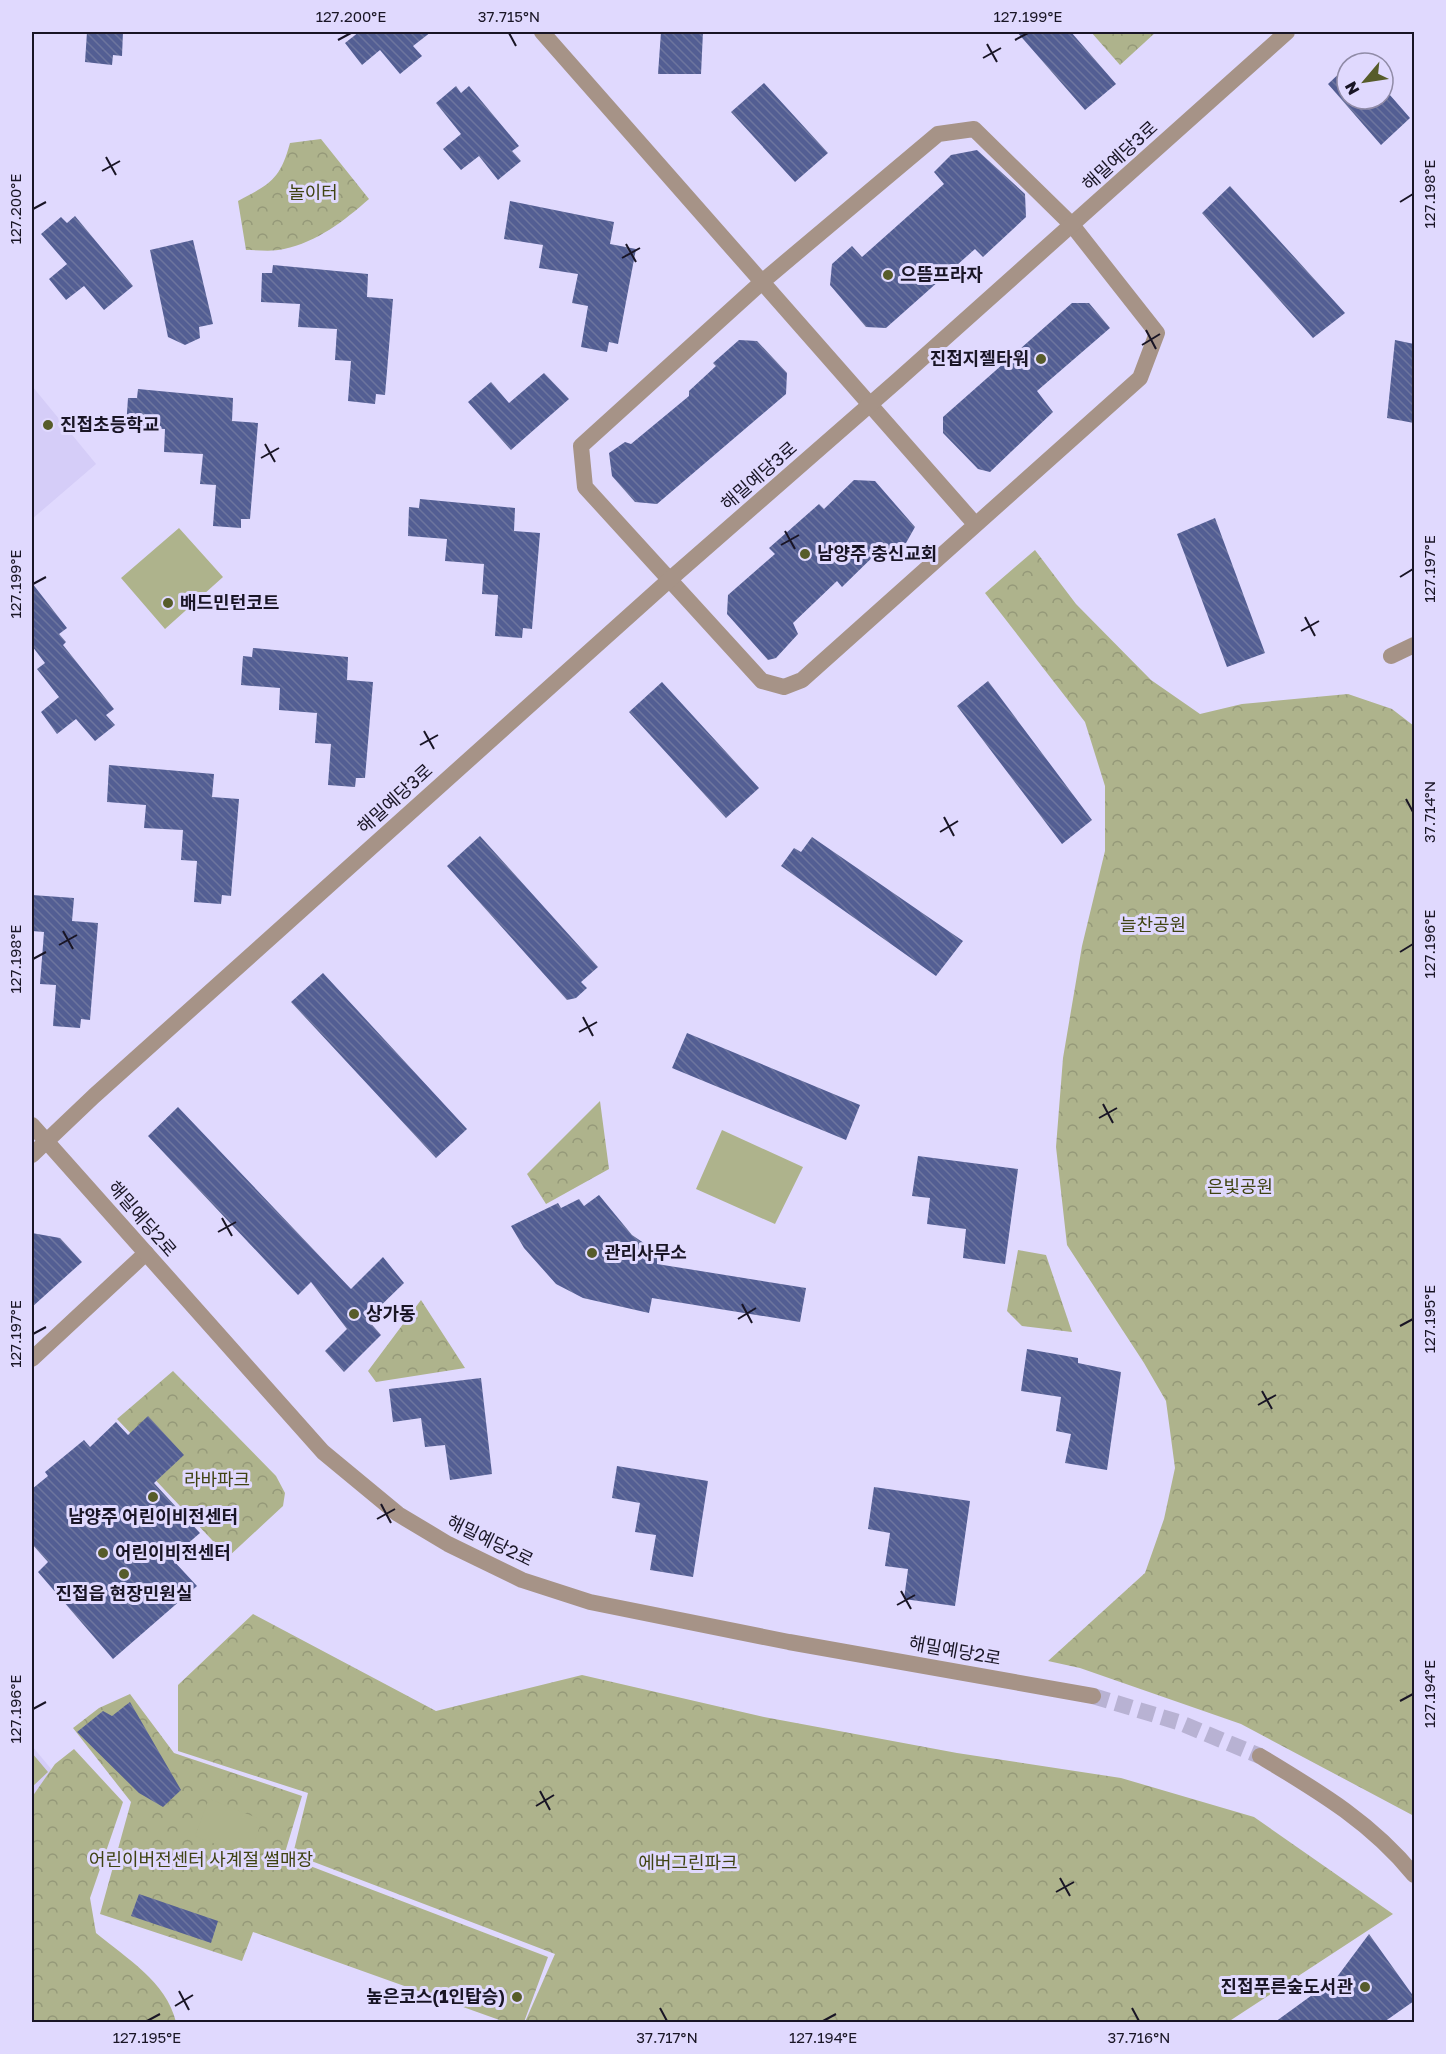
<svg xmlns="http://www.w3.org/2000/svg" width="1446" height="2054" viewBox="0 0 1446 2054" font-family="'Golos Text','Noto Sans KR',sans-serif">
	<defs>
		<pattern id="park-crowns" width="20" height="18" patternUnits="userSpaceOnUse" patternTransform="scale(1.5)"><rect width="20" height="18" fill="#aeb38c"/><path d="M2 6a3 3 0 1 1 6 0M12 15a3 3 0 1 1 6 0" fill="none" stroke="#959979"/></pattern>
		<pattern id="building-back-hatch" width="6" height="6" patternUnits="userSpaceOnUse" patternTransform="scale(1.5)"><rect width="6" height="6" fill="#535e93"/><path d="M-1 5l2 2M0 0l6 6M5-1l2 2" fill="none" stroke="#6d759e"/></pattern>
	</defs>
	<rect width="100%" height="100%" fill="#e0d9fe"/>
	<path fill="#d5cdf8" d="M32,386L96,464L32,519Z
		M32,1746L52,1770L32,1797Z"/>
	<path fill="url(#park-crowns)" d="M1091,32H1156L1120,65Z
		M321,139L369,199C344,221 317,242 284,249C272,252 258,250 246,250L238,201C270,184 280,180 290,143Z
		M1035,550L1076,604L1151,680L1200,714L1242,704L1348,694L1392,709L1414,726V1816L1241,1724L1080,1668L1048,1661L1145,1573L1164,1519L1175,1468L1166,1401L1144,1363L1067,1245L1056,1147L1063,1058L1082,946L1105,851V786L1085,722L985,593Z
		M600,1101L609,1169L546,1204L527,1174Z
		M1018,1250L1046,1255L1072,1332L1022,1326L1007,1311Z
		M421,1300L465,1368L376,1382L368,1371Z
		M173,1371L276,1476L285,1493L283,1506L228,1557L147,1471L156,1460L117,1419Z
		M253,1614L436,1711L582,1675L764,1717L957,1753L1121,1778L1254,1817L1393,1914L1228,2022H525L555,1954L293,1854L308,1793L178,1751V1685Z
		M130,1694L174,1753L302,1796L284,1856L548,1957L524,2022H505L253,1932L242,1961L100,1914L131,1802L73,1728L99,1708Z
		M74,1749L123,1802L90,1898L96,1933C127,1959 166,1981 176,2022H32V1797L55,1764Z"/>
	<path fill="#aeb38c" d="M179,528L223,577L165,629L121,578Z
		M722,1130L803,1167L775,1224L696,1189Z
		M32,1753L48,1772L32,1787Z
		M209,1799L262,1820L249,1857L195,1836Z"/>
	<path fill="url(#building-back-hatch)" d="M87,32H123L122,56L113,55L112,65L85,62Z
		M359,32H431L413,46L422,56L400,74L380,50L362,65L345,43Z
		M661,32H703L701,74H658Z
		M1017,32H1071L1116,84L1085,110Z
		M1347,66V99H1383V87L1410,118L1381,145L1328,84Z
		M764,83L828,153L795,182L731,112Z
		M456,86L461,93L469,86L519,146L512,151L521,161L498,180L479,156L461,170L443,149L461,134L436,103Z
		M977,150L1025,194L1026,217L983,257L975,249L886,328L866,327L830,285L832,264L852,246L862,257L944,184L934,172L951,155Z
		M1230,186L1345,313L1313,338L1202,213Z
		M510,201L614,222L610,244L636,249L618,344L609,342L607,352L581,347L588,306L572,303L578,274L539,268L543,245L504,239Z
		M75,216L133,286L104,310L84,286L66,300L49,279L67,264L41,234L61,217L67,223Z
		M193,240L213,324L199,327L200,338L185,345L168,337L150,250Z
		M273,265L368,274L367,297L393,299L385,395L376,394L375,404L348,401L351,361L335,360L337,329L298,327L300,304L261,302L262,273H272Z
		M1072,303H1089L1110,328L1037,391L1053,412L990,472L978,469L943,433V417Z
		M739,340L757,341L787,373L786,394L657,504L635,502L612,476L609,453L625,442L631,444L689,396V391L716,366L713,363Z
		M1395,340L1414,344V423L1387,418Z
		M544,373L569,399L511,450L468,402L491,382L509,403Z
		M138,389L233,398L232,421L258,423L250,519H241V528L213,526L216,485L200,484L203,454L164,452L165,429L126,427L128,398H137Z
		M854,480L875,481L915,527L906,543L888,553L884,546L842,587L837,581L793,623L798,634L776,658L768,660L727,614L728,595L775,554L769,548L819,504L824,509Z
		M420,499L515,508L514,531L540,533L532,629L523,628L522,638L495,636L498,595L482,594L484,564L445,561L447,539L408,536L409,507L419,508Z
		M1215,518L1265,653L1227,667L1177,534Z
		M32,583L67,628L59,634L66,642L63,645L114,709L106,715L115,725L95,741L76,719L57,734L41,712L59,697L37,669L45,663L32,646Z
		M253,648L348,657L347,680L373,682L365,778H356L355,787L328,785L331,744L315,743L317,713L279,710L280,688L241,685L243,656L252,657Z
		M988,681L1092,820L1062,844L957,706Z
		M662,682L759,788L726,818L629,712Z
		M109,765L214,774L212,797L239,799L231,896L222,895L221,904L194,902L197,861L181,860L183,830L144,828L146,805L107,802Z
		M480,836L598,967L581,982L587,988L576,998L567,1000L447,866Z
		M812,837L963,941L936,976L781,866L794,848L801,852Z
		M32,895L74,898L72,921L98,923L90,1020L81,1019L80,1028L53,1026L56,985L40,984L44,932L32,931Z
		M323,973L467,1129L436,1158L291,1002Z
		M687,1033L860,1105L846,1140L672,1068Z
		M178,1107L351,1289L383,1257L404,1283L367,1319L381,1335L344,1372L325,1351L347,1329L311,1282L298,1295L148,1136Z
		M918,1156L1018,1169L1005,1264L963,1258L966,1229L927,1224L930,1198L912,1196Z
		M599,1195L632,1235L657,1252V1264L806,1288L800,1322L652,1298L649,1313L583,1298L556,1284L524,1248L511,1226L558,1203L561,1208L579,1199L584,1206Z
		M32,1233L60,1238L82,1262L32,1307Z
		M1027,1349L1078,1358V1363L1121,1372L1107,1470L1065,1463L1071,1434L1056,1431L1061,1397L1021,1391Z
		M481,1378L492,1474L450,1480L445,1445L425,1447L421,1418L393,1422L389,1389Z
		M148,1416L184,1455L154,1483L200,1533L171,1558L197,1586L113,1659L38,1572L48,1562L32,1544V1489L48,1476L45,1472L84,1440L90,1447L116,1422L128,1435Z
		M617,1466L708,1481L693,1577L650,1570L656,1535L635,1532L640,1503L612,1498Z
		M874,1487L970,1501L955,1606L904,1599L908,1569L885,1566L890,1533L868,1529Z
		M130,1702L181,1790L163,1807L139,1793L77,1732L103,1711L112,1716Z
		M139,1894L218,1921L211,1943L131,1916Z
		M1369,1934L1414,1997V2001L1384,2022H1275L1337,1977Z"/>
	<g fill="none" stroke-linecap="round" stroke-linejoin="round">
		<path stroke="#b8b2d3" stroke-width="16" stroke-dasharray="16 8" stroke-linecap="butt" d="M1093,1696L1178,1722L1260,1756"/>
		<path stroke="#a69387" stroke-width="16" d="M542,32L975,524
			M974,129L1072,225L1157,333L1140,378L802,680L784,687L762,681L585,487L581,446L763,281L938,134Z
			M1391,656L1414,645
			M32,1359L146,1253"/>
		<path stroke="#a69387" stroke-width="16" d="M32,1125L323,1452L398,1514L448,1544L522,1580L590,1602L789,1642L1093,1696
			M32,1155L94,1096L668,581L898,380L1287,32
			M1260,1756C1318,1791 1371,1822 1414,1875"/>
	</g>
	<path fill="none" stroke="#191525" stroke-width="2" d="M509,33L516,46M338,40L351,33M1015,40L1028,33M987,44L997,62M983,58L1001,48M106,157L116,175M102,171L120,161M1400,202L1413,194M33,209L46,202M626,244L636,262M622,258L640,248M1146,330L1156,349M1142,345L1160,334M265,444L275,462M261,458L279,448M785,531L795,549M781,545L799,535M1400,577L1413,569M33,584L46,577M1305,617L1315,636M1301,631L1319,621M424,731L434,749M420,745L438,735M1406,799L1413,812M944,817L954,836M940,832L958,821M63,931L73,949M59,945L77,935M1400,952L1413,944M33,959L46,952M583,1017L593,1036M579,1032L597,1022M1103,1104L1113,1123M1099,1118L1117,1108M222,1218L232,1236M218,1232L236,1222M742,1304L752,1323M738,1319L756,1308M1400,1326L1413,1319M33,1334L46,1327M1262,1391L1272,1409M1258,1405L1276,1395M381,1504L391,1523M377,1519L395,1509M901,1591L911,1609M897,1605L915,1595M1400,1701L1413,1694M33,1709L46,1702M540,1791L550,1810M536,1806L554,1795M1060,1878L1070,1896M1056,1892L1074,1882M179,1991L189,2010M175,2006L193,1995M660,2008L667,2021M1132,2008L1139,2021M147,2021L160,2014M823,2021L836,2014"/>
	<g fill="#575c2a" stroke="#e0d9fe" stroke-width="2">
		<circle cx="888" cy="275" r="6"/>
		<circle cx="1041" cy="359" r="6"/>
		<circle cx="48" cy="425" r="6"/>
		<circle cx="805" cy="554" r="6"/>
		<circle cx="168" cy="603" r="6"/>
		<circle cx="592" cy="1253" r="6"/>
		<circle cx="354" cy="1314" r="6"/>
		<circle cx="153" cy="1497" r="6"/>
		<circle cx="103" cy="1553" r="6"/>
		<circle cx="124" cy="1574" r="6"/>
		<circle cx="1365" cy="1987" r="6"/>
		<circle cx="517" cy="1997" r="6"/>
	</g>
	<g text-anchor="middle" stroke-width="6" stroke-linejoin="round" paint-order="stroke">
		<g font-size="18" fill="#191525" stroke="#e0d9fe">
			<text transform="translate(1120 156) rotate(-42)" y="6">해밀예당3로</text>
			<text transform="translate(759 476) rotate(-41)" y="6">해밀예당3로</text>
			<text transform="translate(395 799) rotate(-42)" y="6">해밀예당3로</text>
			<text transform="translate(142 1219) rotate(49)" y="6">해밀예당2로</text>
			<text transform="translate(490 1541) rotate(26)" y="6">해밀예당2로</text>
			<text transform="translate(955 1651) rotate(10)" y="6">해밀예당2로</text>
		</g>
		<g font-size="18" fill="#3f4312" stroke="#e0d9fe">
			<text x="313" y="199">놀이터</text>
			<text x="1153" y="931">늘찬공원</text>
			<text x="1240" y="1193">은빛공원</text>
			<text x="217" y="1486">라바파크</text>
			<text x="201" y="1866">어린이버전센터 사계절 썰매장</text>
			<text x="688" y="1869">에버그린파크</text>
		</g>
		<g font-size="18" font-weight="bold" fill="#191525" stroke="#e0d9fe" text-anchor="start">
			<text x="900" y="281">으뜸프라자</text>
			<text x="1029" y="365" text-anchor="end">진접지젤타워</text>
			<text x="60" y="431">진접초등학교</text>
			<text x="817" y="560">남양주 충신교회</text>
			<text x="180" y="609">배드민턴코트</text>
			<text x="604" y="1259">관리사무소</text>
			<text x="366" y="1320">상가동</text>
			<text x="153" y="1523" text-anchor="middle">남양주 어린이비전센터</text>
			<text x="115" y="1559">어린이비전센터</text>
			<text x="124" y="1600" text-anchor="middle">진접읍 현장민원실</text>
			<text x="1353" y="1993" text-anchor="end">진접푸른숲도서관</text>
			<text x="505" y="2003" text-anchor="end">높은코스(1인탑승)</text>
		</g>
	</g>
	<rect width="1446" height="2054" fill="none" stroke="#e0d9fe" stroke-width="66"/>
	<g transform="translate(1365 81) rotate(241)"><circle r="28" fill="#e0d9fe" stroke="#908ba7" stroke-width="1.5"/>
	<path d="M0-4.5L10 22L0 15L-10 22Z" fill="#575c2a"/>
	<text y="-9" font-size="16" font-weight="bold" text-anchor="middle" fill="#191525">N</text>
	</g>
	<rect x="33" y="33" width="1380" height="1988" fill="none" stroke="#191525" stroke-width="2"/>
	<g font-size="15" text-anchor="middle" fill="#191525">
		<text x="351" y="22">127.200°E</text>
		<text x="509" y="22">37.715°N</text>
		<text x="1028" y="22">127.199°E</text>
		<text transform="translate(1430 194) rotate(-90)" y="5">127.198°E</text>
		<text transform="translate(16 209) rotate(-90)" y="5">127.200°E</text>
		<text transform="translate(1430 569) rotate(-90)" y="5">127.197°E</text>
		<text transform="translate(16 584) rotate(-90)" y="5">127.199°E</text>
		<text transform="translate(1430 812) rotate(-90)" y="5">37.714°N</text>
		<text transform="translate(1430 944) rotate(-90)" y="5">127.196°E</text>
		<text transform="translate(16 959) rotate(-90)" y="5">127.198°E</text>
		<text transform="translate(1430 1319) rotate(-90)" y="5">127.195°E</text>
		<text transform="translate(16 1334) rotate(-90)" y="5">127.197°E</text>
		<text transform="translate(1430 1694) rotate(-90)" y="5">127.194°E</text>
		<text transform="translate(16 1709) rotate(-90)" y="5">127.196°E</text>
		<text x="147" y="2043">127.195°E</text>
		<text x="667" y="2043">37.717°N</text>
		<text x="823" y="2043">127.194°E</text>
		<text x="1139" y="2043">37.716°N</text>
	</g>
</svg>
